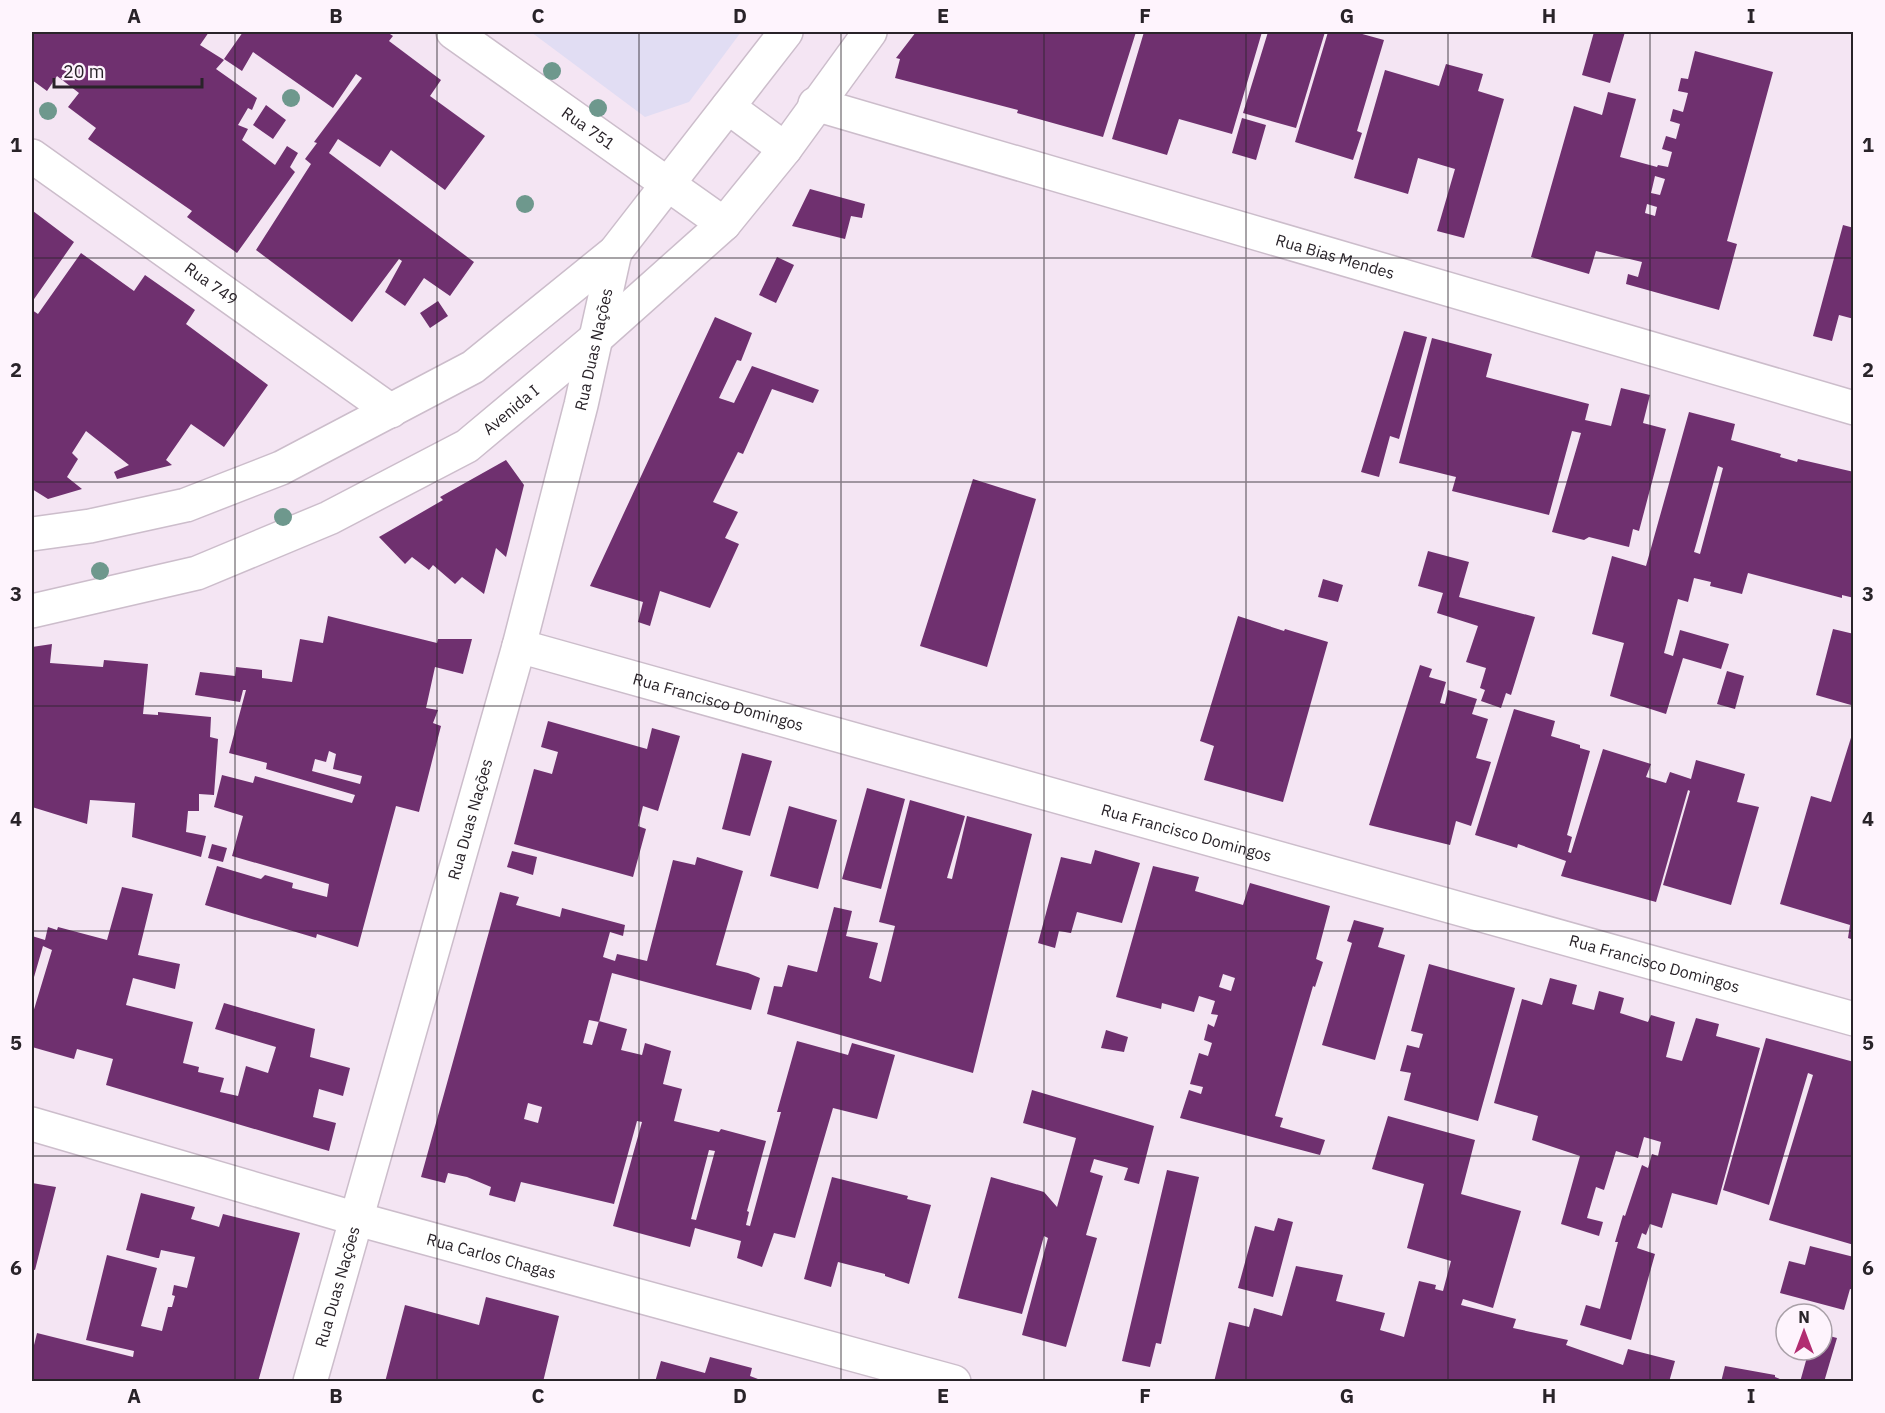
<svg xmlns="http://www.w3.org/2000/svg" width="1885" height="1413" viewBox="0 0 1885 1413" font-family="'IBM Plex Sans',sans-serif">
	<rect width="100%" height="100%" fill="#f4e5f3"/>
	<path fill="#e1ddf3" d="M531,32H741L689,102L645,117Z"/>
	<path fill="#6f306f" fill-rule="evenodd" d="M32,32H209L200,45L224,60L216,69L257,98L252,110L248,108L238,125L248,129L242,140L275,165L287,146L298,153L290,167L295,172L237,253L187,217L192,211L88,139L96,128L68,107L79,93L57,76L47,91L32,80Z
		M243,32H387L393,36L389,41L441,80L430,96L485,136L445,190L391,150L380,167L338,139L329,153L474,262L450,296L424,278L405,306L385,292L402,261L399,259L352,322L256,250L311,164L305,159L317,143L314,142L362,78L356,74L333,108L253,52L242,71L224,59Z
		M916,32H1136L1103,137L1017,113L1018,110L895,78L900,59L896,58Z
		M1144,32H1262L1232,134L1179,119L1167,155L1112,139Z
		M1268,32H1325L1296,128L1243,113Z
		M1328,32H1355L1384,40L1357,131L1362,133L1353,160L1295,142Z
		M1594,32H1625L1610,83L1582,75Z
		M1695,51L1773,72L1727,241L1737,244L1719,310L1626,284L1628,274L1638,277L1642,262L1596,251L1589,274L1531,257L1574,106L1602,115L1608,92L1636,99L1620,157L1657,167L1658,165L1668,167L1672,152L1662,149L1666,136L1676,139L1680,124L1670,121L1673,109L1683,112L1688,93L1678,91L1681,78L1688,79ZM1655,176L1665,179L1660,195L1651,193ZM1647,204L1657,207L1655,216L1645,213Z
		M1446,64L1483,74L1478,91L1504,99L1464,238L1437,231L1455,169L1418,158L1408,194L1354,178L1385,70L1439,86Z
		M266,105L286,120L273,139L253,125Z
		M1242,118L1266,125L1256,160L1232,153Z
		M810,189L865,204L862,218L851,216L845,239L792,226Z
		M33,211L74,242L32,302V213Z
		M1843,225L1854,228V319L1839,315L1832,341L1813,336Z
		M81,253L134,291L145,275L195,310L186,324L268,385L224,447L191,424L166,460L172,465L117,479L114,472L129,465L86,431L72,453L78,459L67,477L82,489L48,499L32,489V310L38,314Z
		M777,257L794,265L776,303L759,295Z
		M438,301L448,316L430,328L420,313Z
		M715,317L752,333L741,361L737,360L719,398L734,403L752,366L819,390L813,403L772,389L743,454L738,452L713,502L738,512L725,538L739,544L710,608L660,591L650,626L638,622L643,602L590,586Z
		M1404,331L1427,337L1399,439L1390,436L1379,477L1361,472Z
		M1432,338L1492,354L1486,377L1589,404L1585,420L1611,426L1621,388L1650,395L1643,423L1666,429L1639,531L1633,529L1629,547L1589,537L1584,540L1552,532L1581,433L1572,431L1549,515L1452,491L1456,477L1399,463Z
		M1689,412L1735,424L1731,440L1781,454L1780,457L1797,462L1798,459L1854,472V598L1842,595V598L1748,573L1742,594L1710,586L1711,582L1694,578L1688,602L1678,599L1664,653L1673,656L1680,630L1729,644L1721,669L1683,658L1666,714L1610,696L1624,643L1592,634L1612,556L1646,566ZM1718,466L1723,468L1700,554L1694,552Z
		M506,460L524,485L506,557L496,548L484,594L462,577L455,584L433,565L429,570L412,557L405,564L379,537L443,500L440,497Z
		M973,479L1036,499L987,667L920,646Z
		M1428,551L1469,562L1459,597L1535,617L1511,695L1506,693L1501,708L1481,701L1485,690L1480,688L1486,668L1466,662L1478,626L1437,613L1443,593L1418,586Z
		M1323,579L1343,585L1338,602L1318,597Z
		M328,616L437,643L438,639H472L463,674L435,667L426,708L438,710L433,723L441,726L419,812L396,806L358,947L317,934L316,938L205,905L217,866L261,879L265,875L293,883L292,888L327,897L329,884L232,856L243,816L214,807L222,775L253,783L255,776L352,803L355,795L266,769L267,763L229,753L246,690H243L240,702L195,695L200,672L235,676L236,667L262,670V678L292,682L300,639L323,643ZM329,751L336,754L333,769L362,776L360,784L312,771L315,759L326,762Z
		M1238,616L1284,631L1285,629L1328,642L1283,802L1204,780L1214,746L1200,741Z
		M1833,629L1854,634V694L1851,705L1816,695Z
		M52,644L50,663L103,667L104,660L148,664L143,714L158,715V712L211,717L210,737L218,739L214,795L199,794V811H188L186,832L206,836L201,857L132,837L135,803L90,800L87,824L32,807V647Z
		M1420,665L1432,669L1429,677L1446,682L1440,703L1445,704L1448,690L1477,699L1472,714L1488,719L1476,758L1491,762L1471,826L1456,821L1450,845L1369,825Z
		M1727,671L1744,676L1735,709L1717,704Z
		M1514,709L1555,721L1551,736L1580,745V748L1590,751L1567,835L1572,837L1568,852L1571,853L1603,749L1651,764L1646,777L1666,783L1670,772L1691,779L1696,760L1745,774L1737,802L1759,807L1731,905L1663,885L1690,791L1688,790L1656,902L1561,876L1566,861L1518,844L1517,848L1475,835Z
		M548,721L647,749L652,728L680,736L658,811L643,806L638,826L646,829L633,877L514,844L534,769L552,774L558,752L541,747Z
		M1854,728V940L1848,938L1850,925L1780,904L1811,796L1831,802Z
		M742,753L772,761L750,836L722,829Z
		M867,788L905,799L881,889L842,879Z
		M910,800L965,816L947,878L952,879L967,816L1032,834L973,1073L767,1014L774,986L782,987L788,965L817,972L834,907L852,911L846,936L878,943L869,978L881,982L895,926L879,922Z
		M789,806L837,820L818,889L770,876Z
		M212,844L227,848L223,862L208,858Z
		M1095,850L1140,863L1122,923L1077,912L1071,933L1059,931L1055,948L1038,943L1061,857L1091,864Z
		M512,851L537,857L533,875L507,867Z
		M697,857L743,871L716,965L748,973L760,978L751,1010L612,973L599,1022L589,1020L583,1043L592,1045L599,1021L627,1029L621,1050L642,1055L645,1043L671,1051L663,1084L682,1089L674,1121L719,1132L721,1129L766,1141L747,1211L749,1212L746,1225L750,1226L781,1112H777L797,1041L848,1055L852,1043L895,1055L877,1119L833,1108L795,1238L774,1233L762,1267L737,1258L741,1241L695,1228L690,1247L613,1226L642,1122L637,1121L614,1204L521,1182L515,1202L489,1195L491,1187L467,1177L448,1173L445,1183L421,1177L500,892L519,897L516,905L560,917L562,908L625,925L623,936L610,932L603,957L615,961L617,954L647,961L673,860L695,865ZM528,1103L542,1107L538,1123L524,1119ZM709,1150L715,1151L696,1220L691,1219Z
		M1153,866L1199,877L1195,891L1243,905L1250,883L1330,906L1316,959L1323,962L1315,987L1313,986L1275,1116L1283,1118L1280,1127L1325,1140L1320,1155L1180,1118L1189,1090L1201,1094L1203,1087L1190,1084L1199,1053L1208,1056L1212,1043L1204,1040L1208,1024L1214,1027L1218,1015L1211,1014L1215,1001L1199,996L1194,1012L1162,1003L1161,1009L1116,997ZM1223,974L1235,978L1231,991L1219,987Z
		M122,887L153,894L138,955L180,964L175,989L133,978L126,1005L193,1022L183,1063L199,1067L198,1072L224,1078L220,1092L238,1096L246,1066L268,1073L276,1047L215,1029L224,1003L315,1029L310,1057L350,1068L343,1096L319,1089L313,1117L336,1123L329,1151L106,1085L113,1059L77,1049L74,1059L32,1047V1016L52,950L43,946L32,984V936L45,940L48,927L57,930L58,927L107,940Z
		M1354,920L1384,928L1378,947L1405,955L1375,1060L1322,1045L1352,943L1347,941Z
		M1429,964L1515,988L1478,1121L1404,1100L1411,1073L1400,1071L1407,1045L1419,1048L1423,1034L1411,1031Z
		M1550,978L1577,985L1572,1004L1594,1010L1599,991L1624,998L1620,1013L1648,1022L1651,1015L1675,1022L1666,1057L1682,1061L1696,1018L1719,1024L1716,1036L1760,1048L1717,1205L1672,1193L1662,1228L1650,1224L1646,1235L1642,1233L1637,1248L1655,1254L1631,1340L1580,1325L1586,1305L1600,1309L1618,1242H1615L1623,1215L1625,1216L1642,1165L1648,1168L1652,1154L1658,1156L1661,1142L1644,1137L1638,1158L1616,1151L1604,1190L1596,1187L1587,1218L1603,1222L1599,1236L1561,1224L1580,1156L1532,1140L1538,1116L1494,1103L1522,999L1542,1005Z
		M1106,1030L1128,1037L1124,1052L1101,1048Z
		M1766,1038L1854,1062V1245L1769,1220L1813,1075L1808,1073L1769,1205L1723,1190Z
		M1032,1090L1154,1126L1139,1184L1124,1180L1128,1168L1094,1159L1090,1172L1103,1176L1086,1235L1097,1238L1066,1347L1022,1335L1048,1238L1044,1236L1022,1314L958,1298L991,1177L1044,1192L1057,1207L1076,1138L1023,1123Z
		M1388,1116L1475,1140L1461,1194L1521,1211L1493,1308L1463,1299L1461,1305L1516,1319L1513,1328L1568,1340L1566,1345L1623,1365L1628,1349L1675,1361L1669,1382H1214L1229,1322L1249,1327L1254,1308L1282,1316L1296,1266L1343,1275L1336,1301L1385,1313L1380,1330L1404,1337L1419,1281L1436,1285L1435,1289L1443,1291L1451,1261L1407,1248L1424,1184L1372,1169Z
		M1167,1170L1199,1177L1161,1344L1156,1343L1150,1367L1122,1361Z
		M832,1177L908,1196L907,1199L931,1205L909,1284L885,1276V1274L838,1262L831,1287L804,1279Z
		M32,1183L56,1187L35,1270L32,1269Z
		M141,1193L195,1207L191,1219L216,1226L219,1227L223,1214L300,1233L258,1382H32V1353L37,1333L133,1357L134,1351L86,1340L107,1255L157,1268L141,1326L162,1331L168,1307H172L175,1296L172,1295L174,1285L187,1288L195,1257L161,1250L159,1258H157L126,1250Z
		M1278,1218L1293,1222L1273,1297L1238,1288L1255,1226L1274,1231Z
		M1810,1246L1854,1257V1290L1850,1289L1844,1310L1780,1293L1789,1261L1805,1265Z
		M486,1297L559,1316L543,1382H385L405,1305L479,1325Z
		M1822,1334L1837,1338L1824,1382H1800L1809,1350H1822Z
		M710,1357L752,1368L750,1376L766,1382H655L661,1361L705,1373Z
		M1725,1366L1775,1375V1377L1787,1382H1721Z"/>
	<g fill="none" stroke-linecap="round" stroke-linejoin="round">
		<defs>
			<g id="street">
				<path id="s1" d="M453,32L724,224"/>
				<path id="s2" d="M815,104L1854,408"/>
				<path id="s3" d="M32,156L391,411"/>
				<path id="s4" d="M519,646L1854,1019"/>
				<path id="s5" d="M32,1124L357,1219L954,1382"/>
				<path id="s6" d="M310,1382L519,646L581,405L615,252"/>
			</g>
			<g id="secondary">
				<path d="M728,107L785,149"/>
				<path d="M32,534L90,526L186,505L281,468L473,367L615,252L786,32"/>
				<path id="s7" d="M32,611L197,573L329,518L467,446L595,339L724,224L785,149L870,32"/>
			</g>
		</defs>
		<use href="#street" stroke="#ccbdcb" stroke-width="36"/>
		<use href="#secondary" stroke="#ccbdcb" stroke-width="36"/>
		<use href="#street" stroke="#fff" stroke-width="33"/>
		<use href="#secondary" stroke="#fff" stroke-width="33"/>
	</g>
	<g fill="#6e988d">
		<circle cx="552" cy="71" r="9"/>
		<circle cx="291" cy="98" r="9"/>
		<circle cx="598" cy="108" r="9"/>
		<circle cx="48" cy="111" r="9"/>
		<circle cx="525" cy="204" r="9"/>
		<circle cx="283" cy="517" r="9"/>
		<circle cx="100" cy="571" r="9"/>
	</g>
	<path fill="none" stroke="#292329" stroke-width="1.5" stroke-opacity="0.55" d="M235,32V1382M437,32V1382M639,32V1382M841,32V1382M1044,32V1382M1246,32V1382M1448,32V1382M1650,32V1382M32,258H1854M32,482H1854M32,706H1854M32,931H1854M32,1156H1854"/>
	<g text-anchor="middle" stroke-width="6" stroke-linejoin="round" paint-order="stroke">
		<g font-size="16" fill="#292329" stroke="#fef4fd">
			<text dy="6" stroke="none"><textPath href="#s1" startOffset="166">Rua 751</textPath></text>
			<text dy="6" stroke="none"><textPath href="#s2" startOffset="542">Rua Bias Mendes</textPath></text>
			<text dy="6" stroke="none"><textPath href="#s3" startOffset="220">Rua 749</textPath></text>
			<text dy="6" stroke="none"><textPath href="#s6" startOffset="1071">Rua Duas Nações</textPath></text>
			<text dy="6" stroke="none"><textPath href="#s7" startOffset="525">Avenida I</textPath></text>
			<text dy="6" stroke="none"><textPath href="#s4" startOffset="207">Rua Francisco Domingos</textPath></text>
			<text dy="6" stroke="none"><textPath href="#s6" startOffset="585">Rua Duas Nações</textPath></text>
			<text dy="6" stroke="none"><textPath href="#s4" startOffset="693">Rua Francisco Domingos</textPath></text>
			<text dy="6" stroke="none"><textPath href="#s4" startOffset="1179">Rua Francisco Domingos</textPath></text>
			<text dy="6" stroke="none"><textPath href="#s5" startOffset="478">Rua Carlos Chagas</textPath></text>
			<text dy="6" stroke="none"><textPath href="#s6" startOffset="99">Rua Duas Nações</textPath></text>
		</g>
	</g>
	<rect width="1885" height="1413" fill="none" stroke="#fef4fd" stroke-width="66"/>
	<g transform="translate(1804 1332)"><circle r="28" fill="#fef4fd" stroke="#a9a0a8" stroke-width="1.5"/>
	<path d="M0-4.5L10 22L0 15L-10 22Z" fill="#b12c71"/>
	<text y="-9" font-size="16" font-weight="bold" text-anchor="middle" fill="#292329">N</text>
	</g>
	<path d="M54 78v9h148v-9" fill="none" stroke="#292329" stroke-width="3"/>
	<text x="63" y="78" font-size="18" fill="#292329" stroke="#fef4fd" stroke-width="4.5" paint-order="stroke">20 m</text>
	<rect x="33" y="33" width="1819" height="1347" fill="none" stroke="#292329" stroke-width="2"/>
	<g font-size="20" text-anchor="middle" font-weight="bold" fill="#292329">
		<text x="134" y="23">A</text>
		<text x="336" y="23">B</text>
		<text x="538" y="23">C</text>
		<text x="740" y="23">D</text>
		<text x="943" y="23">E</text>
		<text x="1145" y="23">F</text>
		<text x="1347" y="23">G</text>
		<text x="1549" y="23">H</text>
		<text x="1751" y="23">I</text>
		<text x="16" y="152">1</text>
		<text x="1868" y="152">1</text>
		<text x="16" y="377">2</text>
		<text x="1868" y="377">2</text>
		<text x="16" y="601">3</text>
		<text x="1868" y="601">3</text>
		<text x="16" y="826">4</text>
		<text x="1868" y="826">4</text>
		<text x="16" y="1050">5</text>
		<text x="1868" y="1050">5</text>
		<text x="16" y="1275">6</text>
		<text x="1868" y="1275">6</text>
		<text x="134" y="1403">A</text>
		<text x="336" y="1403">B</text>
		<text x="538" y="1403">C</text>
		<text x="740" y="1403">D</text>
		<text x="943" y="1403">E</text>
		<text x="1145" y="1403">F</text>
		<text x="1347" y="1403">G</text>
		<text x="1549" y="1403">H</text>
		<text x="1751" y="1403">I</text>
	</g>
</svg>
